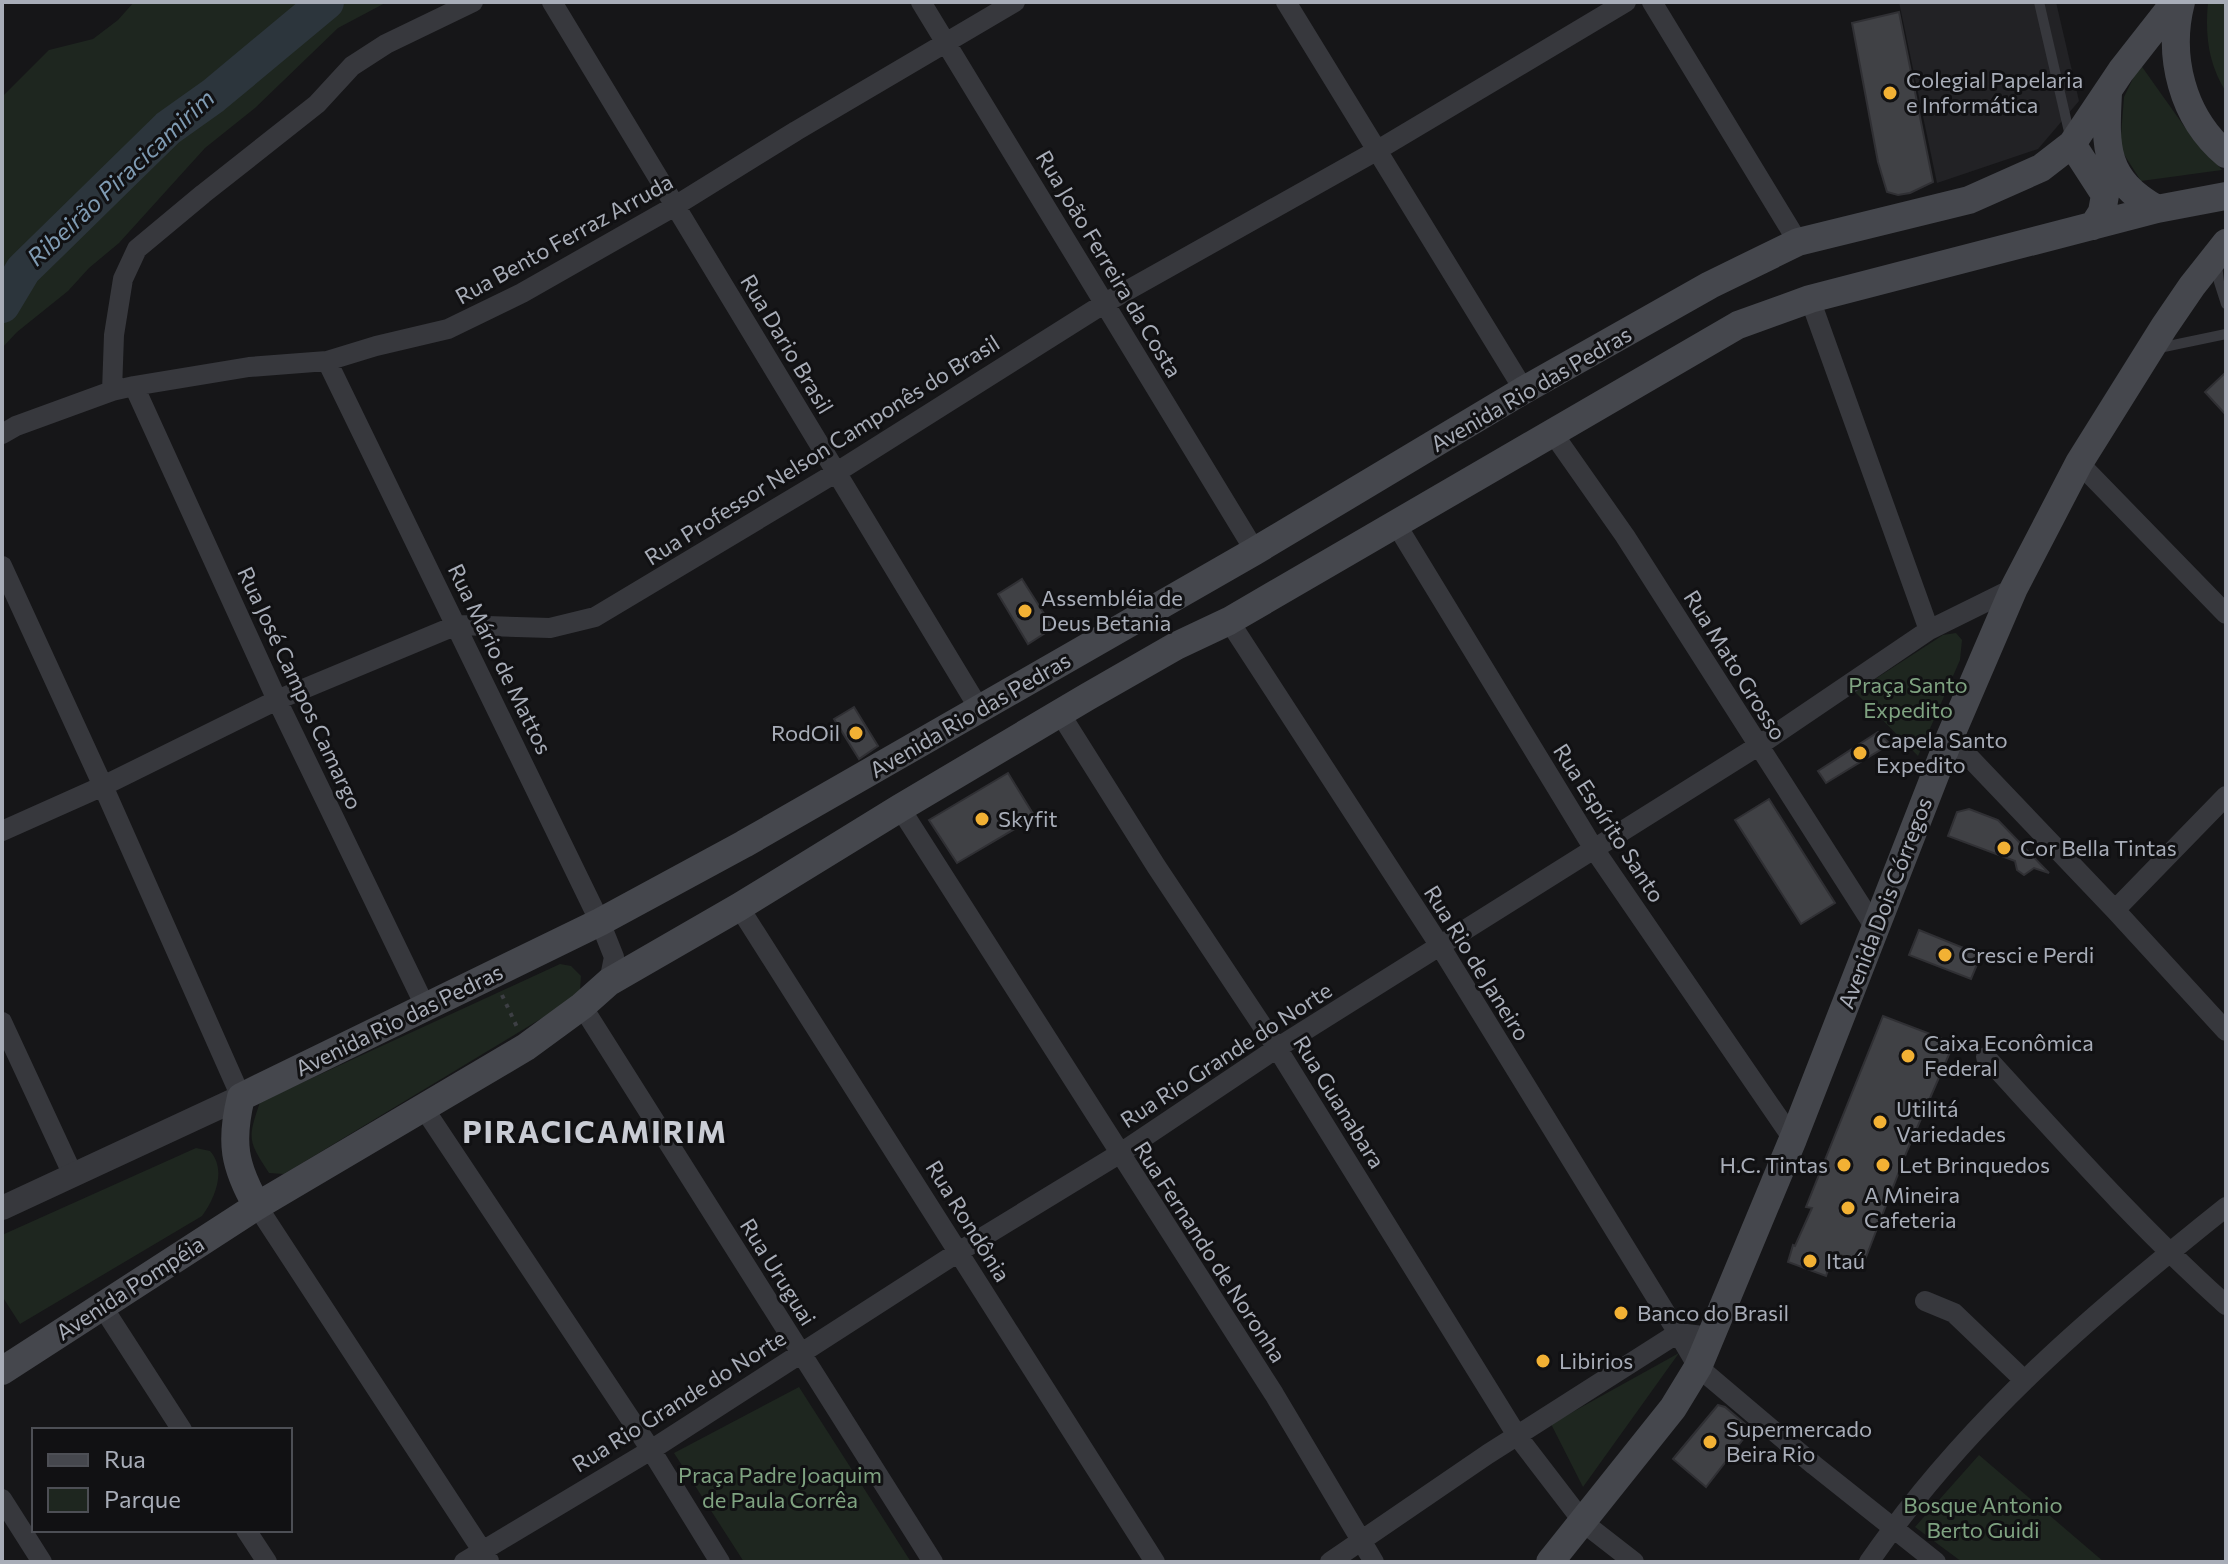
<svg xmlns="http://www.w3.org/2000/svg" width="2228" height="1564" viewBox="0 0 2228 1564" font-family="Commissioner,sans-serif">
	<rect width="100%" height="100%" fill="#161618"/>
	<path fill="#222225" d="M1899,2H2056L2079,101L2038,149L1937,183Z"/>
	<path fill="#1e261f" d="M134,2H387L338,28L255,108L205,148L119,243L89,268L68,291L17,332L2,348V97L49,50L93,39L118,20Z
		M2208,2H2226V92C2208,63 2205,35 2208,2Z
		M2140,64L2184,126L2222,170L2141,181L2120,148L2124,97Z
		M1956,633L1962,640L1960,660L1918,756L1855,692L1943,635Z
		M560,964L571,966L581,976L580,990L562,1006L284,1174L269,1173C247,1140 248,1138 260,1102Z
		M196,1148L210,1151C227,1170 215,1198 202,1216L20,1324L2,1296V1235Z
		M1679,1353L1583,1487L1551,1424Z
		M799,1387L911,1562H744L674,1453Z
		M1979,1455L2104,1562H1962L1915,1527Z"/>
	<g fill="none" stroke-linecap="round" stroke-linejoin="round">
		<path stroke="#2c353c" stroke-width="36" d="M2,305L23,270L168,128L213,96L326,2"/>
	</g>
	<path fill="#404145" stroke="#303034" stroke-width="2" d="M1899,12L1933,182L1910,193L1898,195L1887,192L1878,162L1852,23Z
		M2226,372V415L2205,392Z
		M1022,579L1053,628L1028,644L998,594Z
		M854,707L878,746L859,759L834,719Z
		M1878,732L1890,744L1826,783L1818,771Z
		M1008,773L1035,817L957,863L929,820Z
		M1769,799L1835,903L1801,924L1735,820Z
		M1969,809L1998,820L2049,873L2034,868L2024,875L2017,870L2015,861L1948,836L1957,812Z
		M1919,930L1981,955L1971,979L1909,955Z
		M1883,1016L1954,1043L1907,1151L1863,1265L1834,1252L1826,1276L1788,1262L1793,1245L1795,1246L1812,1208L1806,1207Z
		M1718,1405L1725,1407L1751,1429L1706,1487L1673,1459Z"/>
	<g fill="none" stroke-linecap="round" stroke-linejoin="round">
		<path stroke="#3d3f44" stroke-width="4" stroke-dasharray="4 6" stroke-linecap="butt" d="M502,995L517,1027"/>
		<path stroke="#37383d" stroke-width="10" d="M2039,2L2070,136
			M2217,264L2219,282L2226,304
			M2159,348L2226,334"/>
		<path stroke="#37383d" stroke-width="20" d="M552,2L980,710
			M921,2L1255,551
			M1286,2L1524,390
			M1652,2L1798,242
			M1810,299L1929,630
			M327,361L600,922L614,957L609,982
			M134,386L277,700L426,1008
			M112,391L114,335L123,279L137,249L203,194L317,104L352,66L386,44L473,2
			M1552,432L1625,536L1874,926
			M2,434L16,426L112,391L134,386L249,367L327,361L376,346L448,329L522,293L675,206L796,131L1015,2
			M2079,463L2226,614
			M1396,524L1594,849L1793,1139
			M2,566L103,786L241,1097
			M1229,621L1440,946L1678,1333L1711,1337
			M1061,715L1156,866L1277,1048L1518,1437L1584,1523L1634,1562
			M1950,737L2115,910L2226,1031
			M900,808L1274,1394L1374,1562
			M2,831L103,786L277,700L457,625L550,628L595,617L837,472L1105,303L1376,151L1626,2
			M739,907L1155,1562
			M2115,910L2226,796
			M582,1006L933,1562
			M2,1022L73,1175
			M1986,1057C2064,1142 2140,1228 2226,1305
			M423,1107L651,1450L720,1562
			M257,1206L489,1561
			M1925,1301L1954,1313L2024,1380
			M102,1306L182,1430
			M2,1499L42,1562
			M246,1530L267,1562
			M464,1562L651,1450L960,1251L1119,1154L1277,1048L1758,746L1929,630L2014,588
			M1330,1562L1488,1454L1678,1333L1698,1367L1814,1465L1936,1562
			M1869,1562C1967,1420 2093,1313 2226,1207"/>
		<path stroke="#37383d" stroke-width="24" d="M2,1208L241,1097"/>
		<path stroke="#45474d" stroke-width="28" d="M2181,2C2167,56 2182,117 2226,154
			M2108,93C2105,148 2104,179 2157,209
			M2072,144L2105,195L2102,212L2093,226
			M257,1206C234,1166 230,1142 241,1097L600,922L744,844L1255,551L1524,390L1710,285L1798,242L1969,200L2041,168L2072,144L2121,71L2175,2
			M2,1371L257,1206L526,1047L582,1006L609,982L739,907L900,808L1087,697L1176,646L1229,621L1738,325L1810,299L2157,209L2226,196
			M1550,1562L1673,1408L1698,1367L1793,1139L1950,737L2014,588L2079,463L2164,327L2192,286L2226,243"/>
	</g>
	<g fill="#f2b134" stroke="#111113" stroke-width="3">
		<circle cx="1890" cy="93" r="8"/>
		<circle cx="1025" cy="611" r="8"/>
		<circle cx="856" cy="733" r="8"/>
		<circle cx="1860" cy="753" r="8"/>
		<circle cx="982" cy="819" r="8"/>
		<circle cx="2004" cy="848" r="8"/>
		<circle cx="1945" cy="955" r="8"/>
		<circle cx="1908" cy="1056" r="8"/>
		<circle cx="1880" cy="1122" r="8"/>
		<circle cx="1844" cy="1165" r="8"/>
		<circle cx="1883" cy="1165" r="8"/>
		<circle cx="1848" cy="1208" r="8"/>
		<circle cx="1810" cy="1261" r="8"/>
		<circle cx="1621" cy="1313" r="8"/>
		<circle cx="1543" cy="1361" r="8"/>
		<circle cx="1710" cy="1442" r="8"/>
	</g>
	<g text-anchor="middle" stroke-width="6" stroke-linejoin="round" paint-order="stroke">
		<g font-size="22" fill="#a8adb8" stroke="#111113" text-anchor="start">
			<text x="1906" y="88">Colegial Papelaria<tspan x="1906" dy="25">e Informática</tspan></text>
			<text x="1041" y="606">Assembléia de<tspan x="1041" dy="25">Deus Betania</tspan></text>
			<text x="840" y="741" text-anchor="end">RodOil</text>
			<text x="1876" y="748">Capela Santo<tspan x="1876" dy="25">Expedito</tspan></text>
			<text x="998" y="827">Skyfit</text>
			<text x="2020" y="856">Cor Bella Tintas</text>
			<text x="1961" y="963">Cresci e Perdi</text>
			<text x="1924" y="1051">Caixa Econômica<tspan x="1924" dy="25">Federal</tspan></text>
			<text x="1896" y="1117">Utilitá<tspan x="1896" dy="25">Variedades</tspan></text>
			<text x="1828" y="1173" text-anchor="end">H.C. Tintas</text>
			<text x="1899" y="1173">Let Brinquedos</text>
			<text x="1864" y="1203">A Mineira<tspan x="1864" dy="25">Cafeteria</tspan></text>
			<text x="1826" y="1269">Itaú</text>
			<text x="1637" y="1321">Banco do Brasil</text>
			<text x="1559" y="1369">Libirios</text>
			<text x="1726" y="1437">Supermercado<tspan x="1726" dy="25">Beira Rio</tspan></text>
		</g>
		<g font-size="22" fill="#a8adb8" stroke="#111113">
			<text transform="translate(564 239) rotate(-29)" y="8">Rua Bento Ferraz Arruda</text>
			<text transform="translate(1109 264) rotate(59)" y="8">Rua João Ferreira da Costa</text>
			<text transform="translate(787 344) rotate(59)" y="8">Rua Dario Brasil</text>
			<text transform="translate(1531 389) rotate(-30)" y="8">Avenida Rio das Pedras</text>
			<text transform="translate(822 450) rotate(-32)" y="8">Rua Professor Nelson Camponês do Brasil</text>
			<text transform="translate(500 659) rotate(64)" y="8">Rua Mário de Mattos</text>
			<text transform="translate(1735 665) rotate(58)" y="8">Rua Mato Grosso</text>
			<text transform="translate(300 688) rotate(65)" y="8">Rua José Campos Camargo</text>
			<text transform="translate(970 715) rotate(-30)" y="8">Avenida Rio das Pedras</text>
			<text transform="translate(1609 823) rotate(57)" y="8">Rua Espírito Santo</text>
			<text transform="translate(1885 903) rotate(-69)" y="8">Avenida Dois Córregos</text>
			<text transform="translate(1477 963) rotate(58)" y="8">Rua Rio de Janeiro</text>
			<text transform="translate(399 1020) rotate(-26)" y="8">Avenida Rio das Pedras</text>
			<text transform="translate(1226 1055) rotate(-33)" y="8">Rua Rio Grande do Norte</text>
			<text transform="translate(1339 1102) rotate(58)" y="8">Rua Guanabara</text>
			<text transform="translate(968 1221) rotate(58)" y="8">Rua Rondônia</text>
			<text transform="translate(1210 1252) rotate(57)" y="8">Rua Fernando de Noronha</text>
			<text transform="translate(778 1272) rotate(58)" y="8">Rua Uruguai</text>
			<text transform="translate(130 1288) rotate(-33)" y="8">Avenida Pompéia</text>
			<text transform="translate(679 1401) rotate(-32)" y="8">Rua Rio Grande do Norte</text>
		</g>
		<g font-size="22" fill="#7fa381" stroke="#111113">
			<text x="1908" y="693">Praça Santo<tspan x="1908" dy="25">Expedito</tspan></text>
			<text x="780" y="1483">Praça Padre Joaquim<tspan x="780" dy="25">de Paula Corrêa</tspan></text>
			<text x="1983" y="1513">Bosque Antonio<tspan x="1983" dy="25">Berto Guidi</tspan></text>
		</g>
		<g font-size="24" font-style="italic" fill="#7f9bb3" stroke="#111113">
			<text transform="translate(121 178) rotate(-43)" y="8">Ribeirão Piracicamirim</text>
		</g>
		<g font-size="30" font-weight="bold" letter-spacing="2" fill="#c9ccd4" stroke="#111113">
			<text x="595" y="1143">PIRACICAMIRIM</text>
		</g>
	</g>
	<rect width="2228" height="1564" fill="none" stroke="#a8adb8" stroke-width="8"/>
	<rect x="32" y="1428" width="260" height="104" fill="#111113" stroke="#4d4f55" stroke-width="2"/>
	<rect x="48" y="1454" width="40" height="12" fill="#45474d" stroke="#4d4f55" stroke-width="2"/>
	<text x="104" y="1468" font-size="24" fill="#a8adb8">Rua</text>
	<rect x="48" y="1488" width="40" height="24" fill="#1e261f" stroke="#4d4f55" stroke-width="2"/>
	<text x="104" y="1508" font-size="24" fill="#a8adb8">Parque</text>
</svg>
